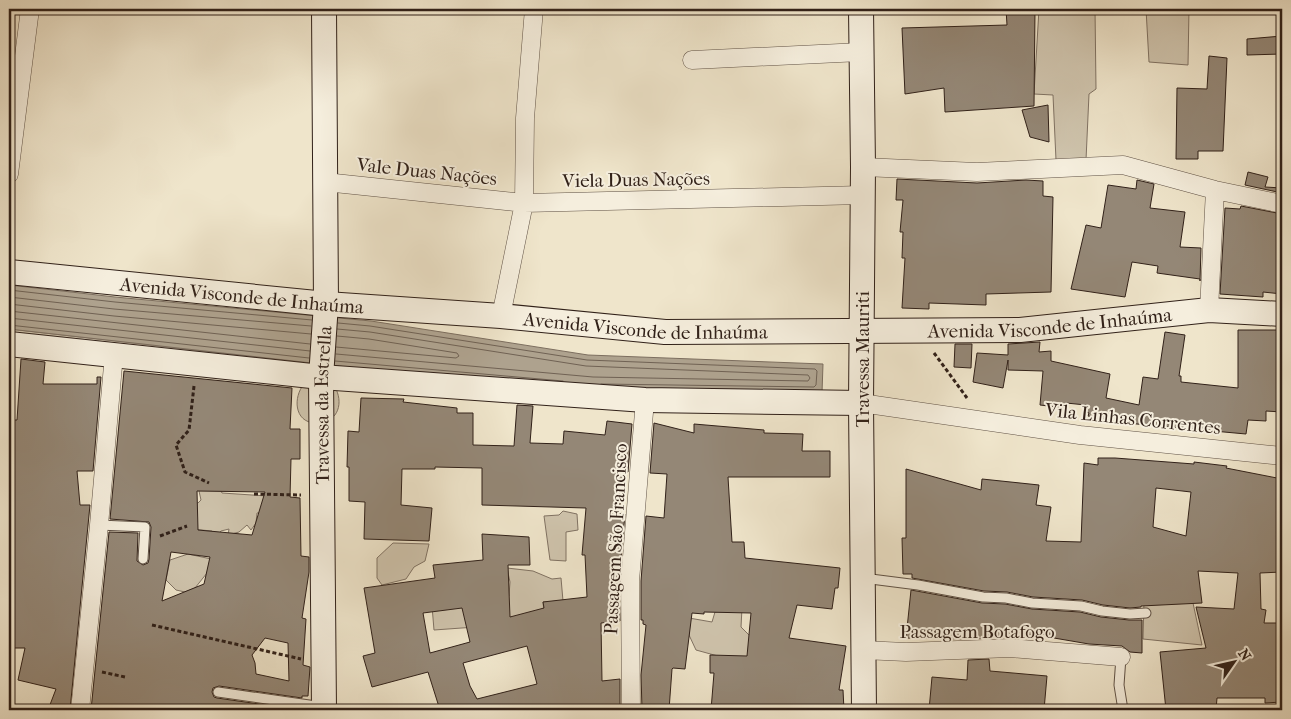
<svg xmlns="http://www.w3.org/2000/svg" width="1291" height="719" viewBox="0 0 1291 719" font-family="'IM FELL French Canon',serif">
	<rect width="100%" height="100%" fill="#efe5cb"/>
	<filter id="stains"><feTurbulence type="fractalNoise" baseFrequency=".004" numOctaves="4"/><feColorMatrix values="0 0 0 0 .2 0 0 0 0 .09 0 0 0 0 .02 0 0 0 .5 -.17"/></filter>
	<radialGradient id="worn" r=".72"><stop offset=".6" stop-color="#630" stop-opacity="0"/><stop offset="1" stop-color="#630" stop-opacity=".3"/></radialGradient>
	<path fill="#cfc4ad" stroke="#807263" d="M1039,9H1095L1096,89L1089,94L1086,160H1056L1053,95L1034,94Z
		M1146,9H1189L1188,65L1149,62Z
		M9,329L302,362L300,370L9,341Z
		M304,384L336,389C344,406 336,424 315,423C294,422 293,397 304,384Z
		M217,483L222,493L267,496L266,512L257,513L256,523L251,530L247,525L239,532L228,535L229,529L221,531L215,538L212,531L191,529L177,504L198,503L201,500L199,491Z
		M563,511L577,514L578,530L566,532V561L550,560L544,516L559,515Z
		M393,543L429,544L425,561L414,567L406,579L382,585L377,578V558Z
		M188,554L211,559L207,573L195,588L185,592L176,590L166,580L170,560Z
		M507,568L533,571L552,579L561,578L563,601L543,602L545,622L434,630L432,606L509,596L510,582Z
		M1144,601L1193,603L1202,645L1143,639Z
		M742,608L741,627L750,636L761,658L736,661L696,650L689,635V618L712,622L715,612Z"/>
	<path fill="#aea28e" stroke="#7c6e5f" d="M9,285L115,297L371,321L588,355L823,364L822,393L592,389L365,369L9,329Z"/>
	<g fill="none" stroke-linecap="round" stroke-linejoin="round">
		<path stroke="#706254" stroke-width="1" d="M9,290L115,302L312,320
			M9,297L114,309L311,326
			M9,304L114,316L311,334
			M9,311L310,344
			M9,318L310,351
			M338,323L370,326L587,360L815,369L817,371L816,385L814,387L601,384
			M9,325L309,358
			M336,347L456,358L459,356L457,353L369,339L337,336
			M336,354L593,377L808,381L810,378L808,375L586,366L370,332L337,329
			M335,361L563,381"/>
	</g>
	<path fill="#948776" stroke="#312119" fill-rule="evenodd" d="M1006,9H1035L1034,106L945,112L944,88L905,94L902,28L1007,25Z
		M1282,36V54L1247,55V39Z
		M1209,56L1227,58L1223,151H1198V159H1176L1177,88L1207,89Z
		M1048,105L1049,142L1030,137L1022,110Z
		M1248,172L1268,177L1265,187L1282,188V193L1245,185Z
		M897,179L977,183L1026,180L1043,181V196L1053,197L1051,292L986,294V305L929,303V309L902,308L905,258H902L903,232H900L903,200H896Z
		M1137,180L1154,184L1150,208L1185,212L1180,247L1201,248L1200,281V279L1157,273L1158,266L1132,262L1125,297L1071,289L1086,225L1101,228L1108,185L1136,189Z
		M1241,206L1282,214V294L1263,292V297L1220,294L1225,208L1240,209Z
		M1238,330H1282V412L1266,411V421L1248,420L1246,434L1126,423L1088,416L1089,413L1086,412V405L1066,403L1065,408L1040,405L1043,371L1008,370V360L1003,388L973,382L977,353L1008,355V344L1040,342L1039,352L1051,351V361L1110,374L1106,398L1139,405L1143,377L1158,379L1165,332L1185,335L1179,376H1181V382L1238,388Z
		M955,344H972L971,368L954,367Z
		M21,359L45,362L43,384H97V377H101L93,471H77L80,505H90L70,710H48L56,689L18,680L25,648H9V420H17Z
		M124,371L292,388L290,429H300V459H291L290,497L300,498L301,556L309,557V572L302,618L306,619L303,665L310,667L308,696H302V698L219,686L213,688L212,692L214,697L217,698L301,710H91L109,532L138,533L137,561L143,565L148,563L149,559L151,527L149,522L110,519ZM197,491L265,492L252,535L198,530ZM171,552L210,557L204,584L162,601ZM265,638L288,643L289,681L256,674L255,663L252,655Z
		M361,398L404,399L403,402L457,408V413H473V445L514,446L517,405L533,406L530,443L563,444L564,431L605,435L607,421L632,424L628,472H624L619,513L625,514L619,580L620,621L601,623L602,681L620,679V710H440L428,672L372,687L363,656L375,653L364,588L435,578L433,565L483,560L482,534L529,537L530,565H508L510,617L544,608L543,602L587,597L585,555H582L586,508L482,505V468L435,467V469H402L401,505L432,508L429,541L364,539L365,502L349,501V467H347L348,431L359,432ZM462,608L470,642L430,653L423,613ZM527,646L537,684L477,699L470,686L463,663Z
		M654,423L694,433V424L764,430V433L803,434L802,451H830V477H728L732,542H744L745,558L840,568L838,588H835L832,609L797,605L789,638L846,646L839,690H843L844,710H711L714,673H710V655L747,656L751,613L704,612V614L692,613L685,669L673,668L672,669L669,710L642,709L641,675L646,625L643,624V620H641V581L646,516L664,518L667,474L650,473Z
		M1098,458H1115L1194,464V462L1227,466L1226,468L1282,479L1279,503L1282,504V572L1260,573L1261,609L1266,610L1264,623H1282V702L1265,703V698H1217L1216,710H1166L1160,652L1206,648L1196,607L1234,609L1238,573L1198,571L1202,603L1141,606V607L1130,608L1103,605L1082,600L1033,597L1007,592L984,591L912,578V574H903L902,538H906V469L981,490L982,479L1039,485L1036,505L1051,507L1046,541L1081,542L1084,463L1098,465ZM1156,488L1191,492L1186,536L1153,527Z
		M911,590L982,603L1005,604L1032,609L1080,612L1101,617L1129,620H1142V653L1130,652L1122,646L1089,644L1054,638L1055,634L989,636V638L969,639L906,638Z
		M989,659L990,671L1047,676L1044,710H929L932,677L967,680L968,660Z"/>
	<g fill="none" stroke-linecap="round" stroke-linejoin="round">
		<defs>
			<path id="lane" d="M99,525L145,527L143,559
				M863,578L918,585L983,597L1006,598L1032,603L1081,606L1102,611L1130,614L1146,613
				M1121,657L1119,685L1123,710
				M218,692L323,707"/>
			<path id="street" d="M692,60L861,52
				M863,167L977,172L1123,165L1215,190L1282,204
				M9,174L30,9
				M325,182L524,203L525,118L534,9
				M1209,310L1215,190
				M501,316L524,203L863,195
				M861,403L1080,435L1282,456
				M863,650L906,652L1010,648L1121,657
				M80,710L99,525L114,354
				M631,710L630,581L645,400"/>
			<g id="secondary">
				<path d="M861,9L863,167L861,403L864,710"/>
				<path id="s1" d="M9,272L326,304L501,316L665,332L1020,330L1209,310L1282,314"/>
				<path d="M9,344L321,377L645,400L861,403"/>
				<path id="s2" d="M324,710L321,377L326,304L324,9"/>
			</g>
		</defs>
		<use href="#lane" stroke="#605246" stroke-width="11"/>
		<use href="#street" stroke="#605246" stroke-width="19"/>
		<use href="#secondary" stroke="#312119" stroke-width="26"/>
		<path stroke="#312119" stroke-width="3" stroke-dasharray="4 2.5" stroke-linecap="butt" d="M934,353L967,398
			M194,386L189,430L176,445L185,472L209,483
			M254,494L301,495
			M160,536L187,526
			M152,625L301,659
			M102,672L125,677"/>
		<use href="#lane" stroke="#f5eedd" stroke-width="9"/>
		<use href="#street" stroke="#f5eedd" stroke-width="18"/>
		<use href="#secondary" stroke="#f5eedd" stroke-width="24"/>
	</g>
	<g text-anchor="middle" stroke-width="4" stroke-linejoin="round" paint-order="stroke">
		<g font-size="19" fill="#312119" stroke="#f5eedd">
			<text transform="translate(427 171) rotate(6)" y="7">Vale Duas Nações</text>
			<text transform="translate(636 179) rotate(-1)" y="7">Viela Duas Nações</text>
			<text dy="7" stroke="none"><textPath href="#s1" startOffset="234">Avenida Visconde de Inhaúma</textPath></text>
			<text dy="7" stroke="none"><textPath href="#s1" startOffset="1044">Avenida Visconde de Inhaúma</textPath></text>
			<text dy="7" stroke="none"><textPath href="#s1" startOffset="639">Avenida Visconde de Inhaúma</textPath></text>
			<text transform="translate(862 359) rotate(-90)" y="7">Travessa Mauriti</text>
			<text dy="7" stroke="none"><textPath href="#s2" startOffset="305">Travessa da Estrella</textPath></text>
			<text transform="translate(1133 418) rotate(6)" y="7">Vila Linhas Correntes</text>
			<text transform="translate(615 539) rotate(-87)" y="7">Passagem São Francisco</text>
			<text x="977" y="638">Passagem Botafogo</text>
		</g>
	</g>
	<rect width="1291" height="719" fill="none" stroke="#efe5cb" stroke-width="30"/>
	<rect x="10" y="10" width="1271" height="699" fill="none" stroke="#312119" stroke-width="2.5"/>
	<rect x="15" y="15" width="1261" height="689" fill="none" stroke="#312119"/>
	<g transform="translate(1234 662) rotate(56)" stroke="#f5eedd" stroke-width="4" paint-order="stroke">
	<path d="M0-4L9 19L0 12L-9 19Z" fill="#312119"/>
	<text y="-8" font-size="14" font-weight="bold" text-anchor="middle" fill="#312119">N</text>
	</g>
	<rect width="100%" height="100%" filter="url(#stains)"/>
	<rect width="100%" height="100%" fill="url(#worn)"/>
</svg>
